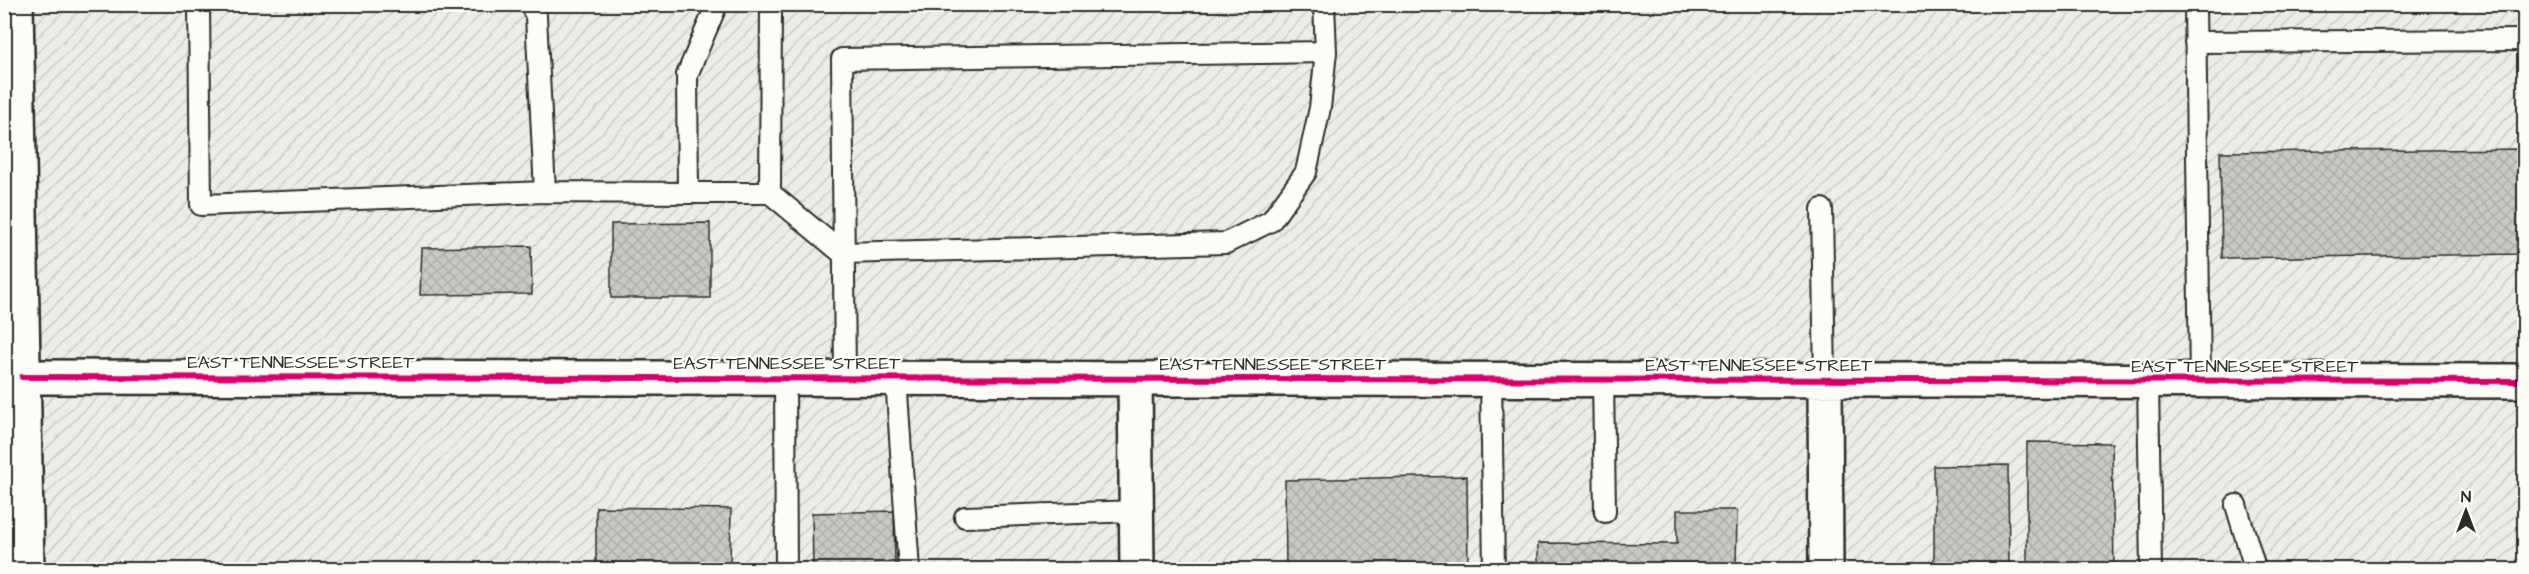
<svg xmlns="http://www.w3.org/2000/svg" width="2529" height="574" viewBox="0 0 2529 574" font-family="'Architects Daughter',sans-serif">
	<defs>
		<pattern id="industrial-furrows" width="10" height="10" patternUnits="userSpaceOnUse" patternTransform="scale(1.5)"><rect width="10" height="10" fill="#edece8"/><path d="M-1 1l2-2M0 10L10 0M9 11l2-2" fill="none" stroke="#cbcbc7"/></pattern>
		<pattern id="building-cross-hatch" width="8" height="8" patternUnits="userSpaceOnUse" patternTransform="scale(1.5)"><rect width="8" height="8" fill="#c9c8c4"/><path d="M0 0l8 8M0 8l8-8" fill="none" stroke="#adaca9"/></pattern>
	</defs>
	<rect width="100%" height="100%" fill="#fdfcf7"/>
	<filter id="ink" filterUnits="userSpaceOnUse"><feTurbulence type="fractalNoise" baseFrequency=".0167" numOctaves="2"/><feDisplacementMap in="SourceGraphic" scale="12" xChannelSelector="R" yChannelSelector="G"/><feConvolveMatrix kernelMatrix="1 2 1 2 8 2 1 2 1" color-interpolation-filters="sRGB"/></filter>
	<g filter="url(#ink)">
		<path fill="url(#industrial-furrows)" d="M4,5H2524V569H5Z"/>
		<path fill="url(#building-cross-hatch)" stroke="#2b2b2b" stroke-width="1.5" d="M2524,149V254L2222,258L2220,152Z
			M710,223V298H611V224Z
			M531,246L532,294L420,295L422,248Z
			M2027,442L2112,443L2114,570H2027Z
			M2008,465L2009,570H1934V466Z
			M1467,476L1468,570H1286L1285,480Z
			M596,507L731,509L730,570H596Z
			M1677,510H1737L1736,570H1538V543L1677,544Z
			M894,511L895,570H813L812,513Z"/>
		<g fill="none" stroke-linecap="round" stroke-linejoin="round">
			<defs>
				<path id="service" d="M199,4L201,205L545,192L688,193L687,75L717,4
					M530,4L536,16L545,192
					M771,4L770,193L842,253L1226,243L1271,221L1306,172L1320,108L1326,52L1324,4
					M2195,4L2200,381
					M2195,42L2524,40
					M688,193H770
					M1822,209L1825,380
					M785,378L786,570
					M845,378L842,59L1326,52
					M896,378L909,570
					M1491,379L1494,570
					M1603,379L1605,512
					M2148,381L2151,570
					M2236,505L2255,568
					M965,517L1136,511"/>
				<path id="minor" d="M22,377L2524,381
					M1135,379L1137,570
					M1825,380L1826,570"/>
				<path id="tertiary" d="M16,4L27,570"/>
			</defs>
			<use href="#service" stroke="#2b2b2b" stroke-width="24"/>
			<use href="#minor" stroke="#2b2b2b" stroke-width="38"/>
			<use href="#tertiary" stroke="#2b2b2b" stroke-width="38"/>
			<use href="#service" stroke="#fdfcf7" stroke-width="20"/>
			<use href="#minor" stroke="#fdfcf7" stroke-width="33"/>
			<use href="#tertiary" stroke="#fdfcf7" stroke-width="33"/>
			<defs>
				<path id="cycleway" d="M22,377L2524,381"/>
			</defs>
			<use href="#cycleway" stroke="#fdfcf7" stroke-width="10"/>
			<use href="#cycleway" stroke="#d6006c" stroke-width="6"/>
		</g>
	</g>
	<g text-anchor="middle" stroke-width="4.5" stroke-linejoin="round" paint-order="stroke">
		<g font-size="18" fill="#2b2b2b" stroke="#fdfcf7">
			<text x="301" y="368">EAST TENNESSEE STREET</text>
			<text x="787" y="369">EAST TENNESSEE STREET</text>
			<text x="1273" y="370">EAST TENNESSEE STREET</text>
			<text x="1759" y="371">EAST TENNESSEE STREET</text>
			<text x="2245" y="372">EAST TENNESSEE STREET</text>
		</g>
	</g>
	<rect width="2529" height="574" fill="none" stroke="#fdfcf7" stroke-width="24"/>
	<rect x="12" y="12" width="2505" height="550" fill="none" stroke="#2b2b2b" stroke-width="2" filter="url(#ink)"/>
	<g transform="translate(2466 511)" stroke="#fdfcf7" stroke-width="4.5" paint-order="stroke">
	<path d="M0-4.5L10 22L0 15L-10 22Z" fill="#2b2b2b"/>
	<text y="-9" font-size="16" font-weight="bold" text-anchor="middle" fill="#2b2b2b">N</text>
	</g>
</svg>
